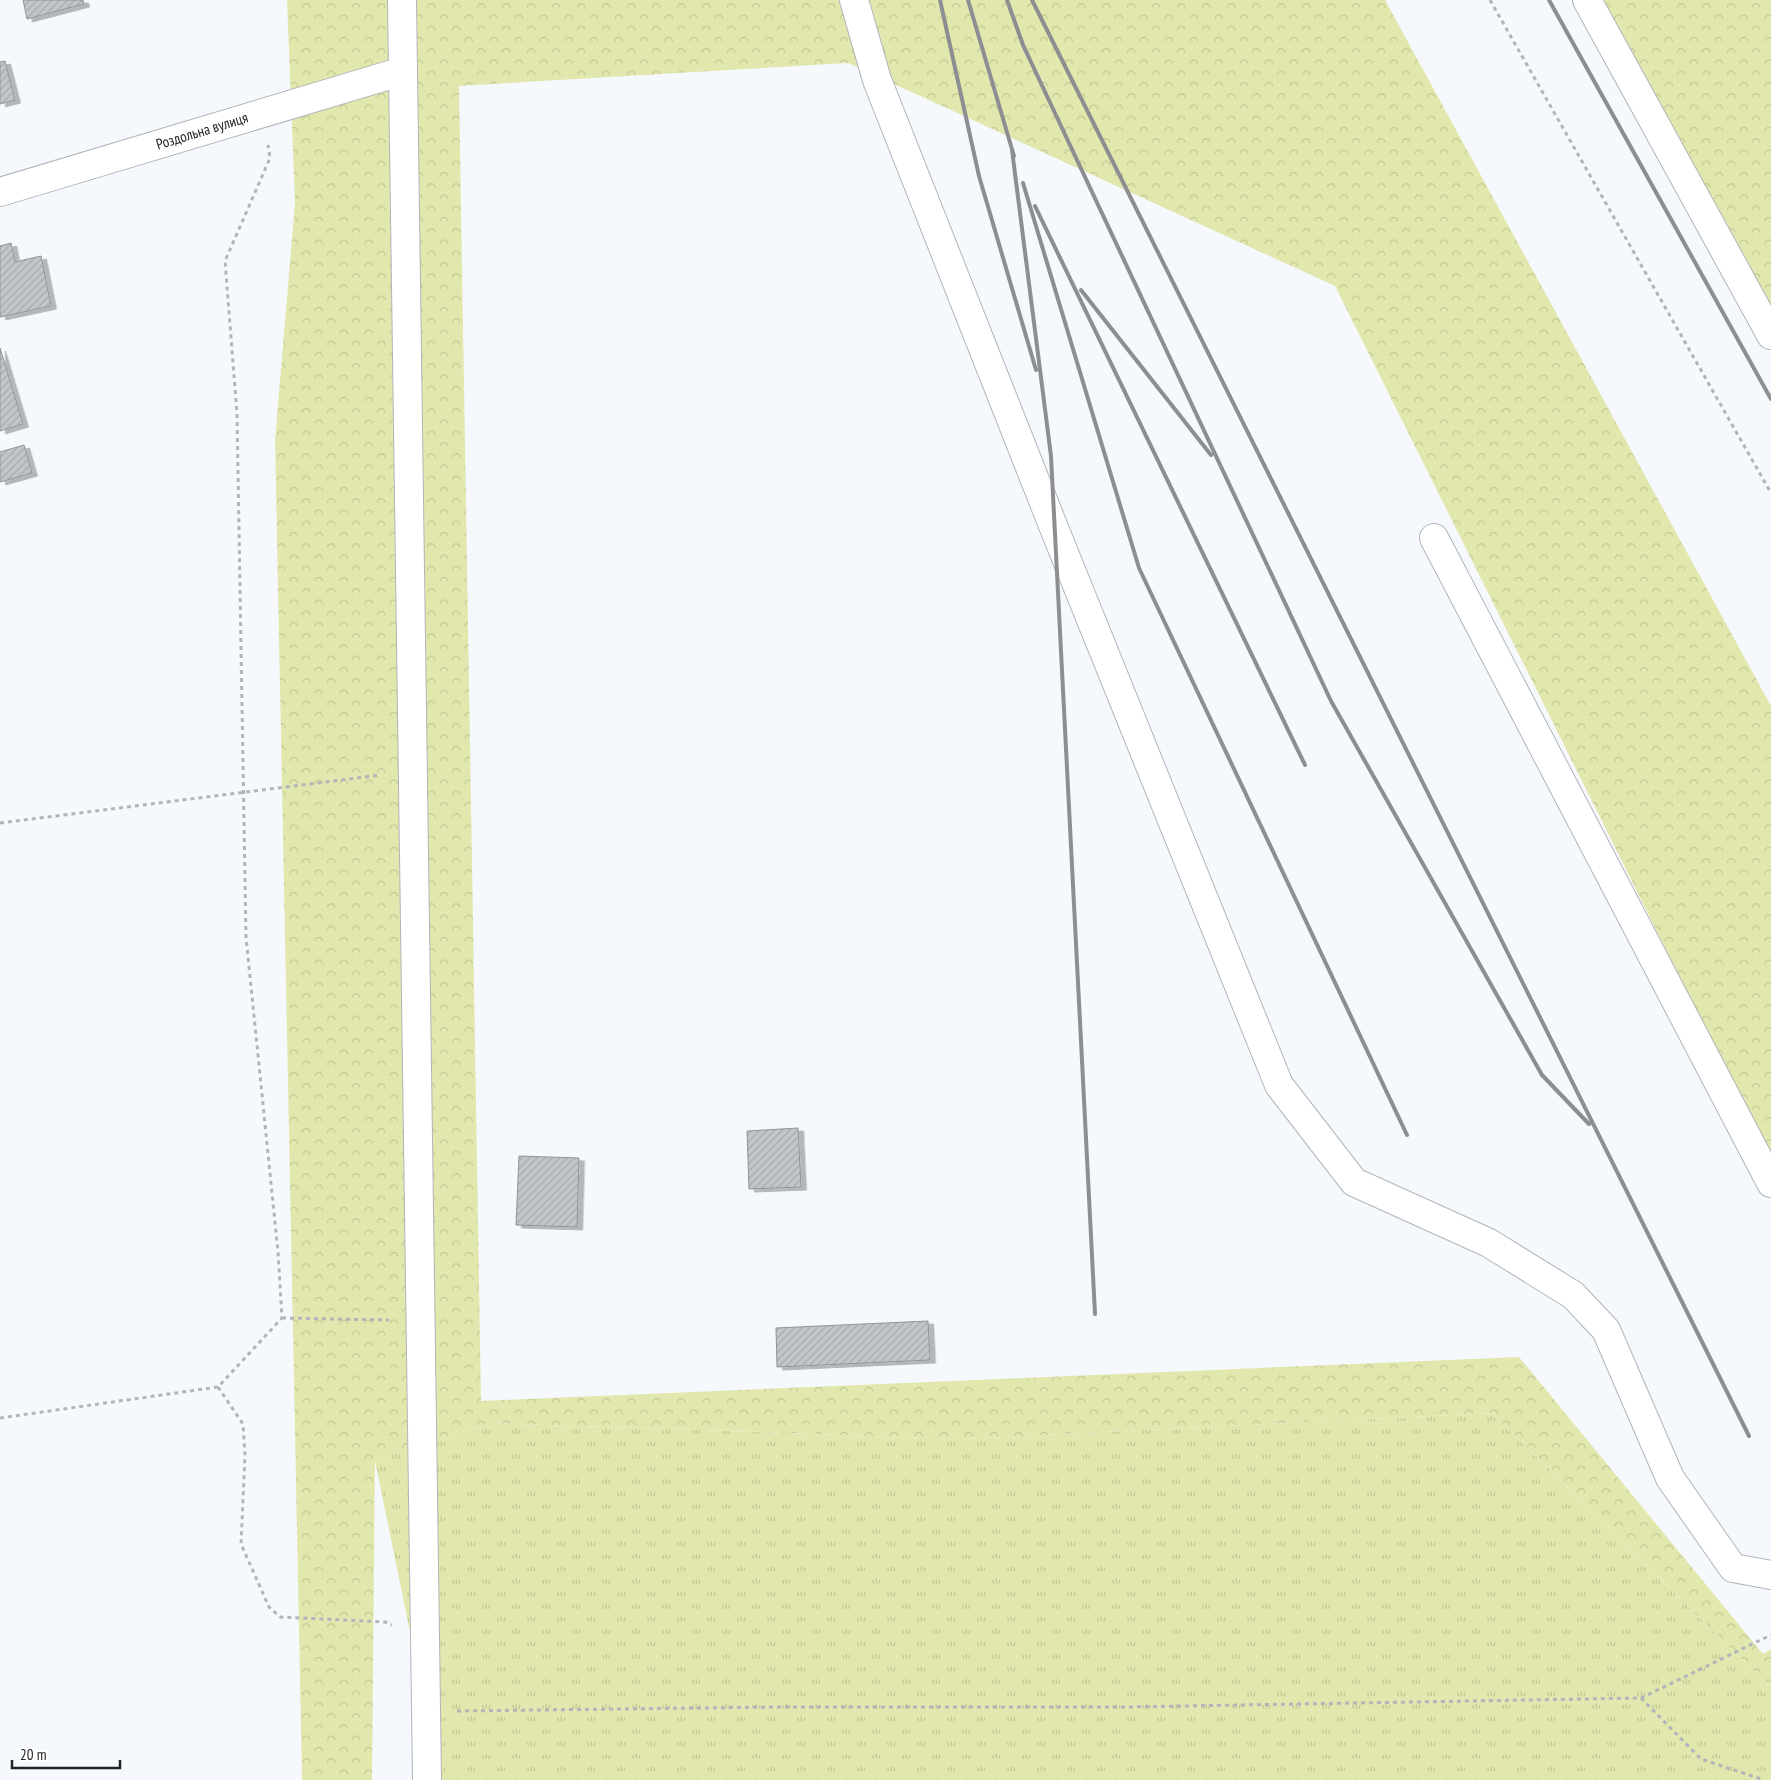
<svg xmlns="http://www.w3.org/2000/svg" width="1771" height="1780" viewBox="0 0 1771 1780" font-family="'PT Sans Narrow',sans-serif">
	<defs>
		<pattern id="grass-tufts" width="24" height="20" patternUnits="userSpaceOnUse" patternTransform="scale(1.25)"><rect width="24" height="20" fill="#e2e8ad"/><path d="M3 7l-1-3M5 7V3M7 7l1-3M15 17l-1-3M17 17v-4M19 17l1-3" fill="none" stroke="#c2c795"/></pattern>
		<pattern id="forest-crowns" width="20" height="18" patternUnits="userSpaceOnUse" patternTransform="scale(1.25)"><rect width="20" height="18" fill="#e2e8ad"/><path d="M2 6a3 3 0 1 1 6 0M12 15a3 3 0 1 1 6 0" fill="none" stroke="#c2c795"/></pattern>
		<pattern id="building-hatch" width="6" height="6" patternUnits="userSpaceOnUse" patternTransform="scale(1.25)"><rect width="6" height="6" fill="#c2c6ca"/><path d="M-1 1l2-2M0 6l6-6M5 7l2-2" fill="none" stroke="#a6aaad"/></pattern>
		<filter id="shadow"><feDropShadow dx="5.5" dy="3" stdDeviation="0" flood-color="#0004"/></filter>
	</defs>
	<rect width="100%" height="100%" fill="#f5f9fe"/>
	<path fill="url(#grass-tufts)" d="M1492,1413L1769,1686L1771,1685V1780H427L426,1710L375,1461L489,1423L962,1439Z"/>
	<path fill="url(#forest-crowns)" d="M287,0H1385L1771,706V1160L1335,286L848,63L459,86L481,1401L1519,1357L1763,1654L1771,1649V1685L1769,1686L1492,1413L962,1439L489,1423L375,1461L372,1780H302L275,440L295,203Z
		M1592,0H1771V327Z"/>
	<path fill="url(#building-hatch)" stroke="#8f9397" filter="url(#shadow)" d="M23,0H83L84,4L27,19Z
		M5,61L15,100L0,104V62Z
		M11,243L15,262L41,256L51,306L0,317V246Z
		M0,348L23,424L0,431Z
		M24,445L32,473L0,482V452Z
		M798,1128L801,1187L749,1189L747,1131Z
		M519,1156L579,1158L577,1227L516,1225Z
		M928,1321L930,1360L777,1367L776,1328Z"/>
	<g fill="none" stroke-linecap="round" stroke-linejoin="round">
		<defs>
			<path id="minor" d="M402,0L427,1780
				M854,0L877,80L1054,528L1279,1085L1354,1182L1489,1243L1573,1295L1606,1330L1670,1478L1733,1568L1771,1575
				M1587,0L1771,335
				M0,192L403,71
				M1434,538L1771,1183"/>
		</defs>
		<use href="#minor" stroke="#b1b5b9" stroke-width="30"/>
		<path stroke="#b1b4b8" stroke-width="3" stroke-dasharray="4 4" stroke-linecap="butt" d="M1490,0L1771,493
			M0,823L381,775
			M282,1318L389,1320
			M218,1387L243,1424L245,1455L241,1544L269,1607L280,1617L385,1622L392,1625
			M0,1418L218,1387L282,1318L278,1252L246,937L237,414L225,261L270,158L268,145
			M1641,1698L1701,1759L1764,1780
			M457,1711L779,1707H1126L1641,1698L1771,1635"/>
		<use href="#minor" stroke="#fff" stroke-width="28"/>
		<path stroke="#8c8e92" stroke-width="4" d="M940,0L979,176L1036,370
			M968,0L1014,156
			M1007,0L1023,45L1331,701L1542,1075L1589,1124
			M1032,0L1749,1436
			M1549,0L1771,399
			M1012,150L1051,456L1095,1314
			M1023,183L1139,568L1407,1135
			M1035,206L1305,765
			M1081,290L1211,455"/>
	</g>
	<g text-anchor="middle" stroke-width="5" stroke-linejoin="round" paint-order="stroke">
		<g font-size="15" fill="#222325" stroke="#fff">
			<text transform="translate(202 131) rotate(-17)" y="5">Роздольна вулиця</text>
		</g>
	</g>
	<path d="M12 1760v8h108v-8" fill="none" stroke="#222325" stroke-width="2.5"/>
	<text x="20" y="1760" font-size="15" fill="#222325" stroke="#ffffff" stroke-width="4" paint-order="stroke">20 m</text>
</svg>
